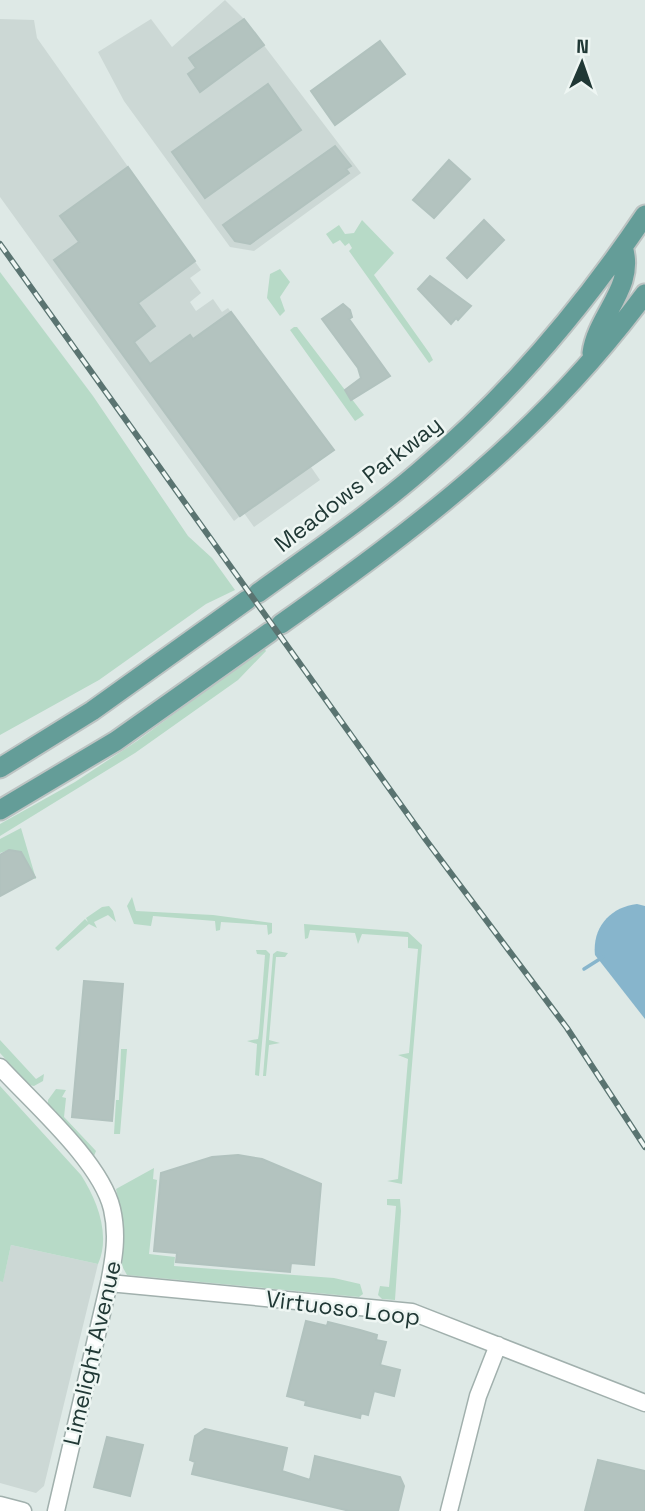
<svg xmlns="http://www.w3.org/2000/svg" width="645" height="1511" viewBox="0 0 645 1511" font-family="'Space Grotesk',sans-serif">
	<rect width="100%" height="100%" fill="#dee9e6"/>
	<path fill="#ccd8d5" d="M225,0L244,19L361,173L254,251L230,247L124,101L98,52L151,19L172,47Z
		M0,19L34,20L37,38L201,270L190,278L201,293L190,302L196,311L213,299L222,312L228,308L334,450L311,467L320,480L254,527L244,513L234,521L0,197Z
		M11,1245L98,1264L44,1486L36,1493L0,1483V1281H3Z"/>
	<path fill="#b7dac7" d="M362,220L394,253L374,275L430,354L433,360L429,363L349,251L352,248L349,243L345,246L340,240L333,244L326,234L339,225L345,234L354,233Z
		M280,269L290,282L280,297L285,311L280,316L267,298L270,274Z
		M0,272L93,396L188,536L212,558L235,590L206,604L99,680L0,735Z
		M294,327H297L364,415L355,421L290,330Z
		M264,648L266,651L238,680L135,753L0,836V824L75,782L137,741Z
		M21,828L36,879L32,878L35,877L21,852L9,850L0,853V839Z
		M132,897L136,911L213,915L272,923V933L268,935L267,925L221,922L220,930L216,931L215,921L153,916L151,926L134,924L127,906Z
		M109,906L113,911L116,922L108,915L94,922L97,928L89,924L58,951L55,948L85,919L88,922L86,918L102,907Z
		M304,924L408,932L422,945L402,1184L387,1181L398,1179L408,1059L398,1055L409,1053L418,949L408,948V937L362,934L358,944L355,933L310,930L308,938L305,939Z
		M256,950H266L270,954L259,1076L255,1075L257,1044L247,1041L258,1039L259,1033L265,955L257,954Z
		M277,951L288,953L285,957H276L269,1040L280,1043L269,1045L266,1076H263L273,954Z
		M0,1040L36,1079L44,1074L43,1081L34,1086L29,1085L0,1053Z
		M121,1049H127L120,1134H114L116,1100H119Z
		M0,1086L81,1175C97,1200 111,1235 98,1264L11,1245L3,1282L0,1281Z
		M56,1089L66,1090L62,1097L66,1098L64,1117L96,1151L94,1156L54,1113L56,1111L48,1106V1100Z
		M154,1168L153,1179L157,1180L149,1254L175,1257L174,1266L334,1278L360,1284L363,1294L359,1297L127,1275L122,1266L124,1227L116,1189Z
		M387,1199H400L401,1211L395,1300L382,1299L378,1295L380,1286L389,1287L390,1277L396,1206L387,1205Z"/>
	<path fill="#87b5cc" d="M637,904L645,906V1019L595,955C592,928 610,907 637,904Z"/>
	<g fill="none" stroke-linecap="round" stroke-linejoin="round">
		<path stroke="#87b5cc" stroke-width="3.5" d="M584,969L603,957"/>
	</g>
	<path fill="#b3c3bf" stroke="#b1c2be" stroke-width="2" d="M244,19L264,45L200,92L188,74L196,68L189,58Z
		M380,41L405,74L335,125L311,91Z
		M268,84L301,130L205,198L172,152Z
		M335,146L351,166L346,169L349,173L250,244L235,241L223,225Z
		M449,160L470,179L434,218L413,200Z
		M128,167L195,261L138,303L155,326L134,342L150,364L190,335L193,339L231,312L334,450L240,516L54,260L79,242L60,216Z
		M484,220L504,240L467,278L447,258Z
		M430,276L471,306L458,320L456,318L451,324L418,289Z
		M343,304L350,310L352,317L349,319L390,376L351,400L345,390L361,378L358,368L322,319Z
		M9,850L21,852L35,877L0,896V855Z
		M84,981L123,984L112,1121L72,1117Z
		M238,1155L262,1159L321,1184L314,1265L291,1263L290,1272L176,1262L177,1253L154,1251L161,1173L212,1157Z
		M306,1321L327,1326L328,1322L360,1330L377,1335L376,1340L386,1342L380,1365L400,1370L394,1396L374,1391L368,1415L361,1413L360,1418L305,1405L306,1401L287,1396Z
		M205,1429L287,1448L282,1471L310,1480L315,1456L400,1477L404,1486L398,1511H350L192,1474L195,1462L190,1460L195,1436Z
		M107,1437L143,1445L130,1496L94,1487Z
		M598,1460L645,1471V1511H585Z"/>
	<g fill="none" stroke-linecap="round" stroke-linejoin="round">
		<defs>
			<path id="minor" d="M0,1067C33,1103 101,1162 112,1209C118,1235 114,1258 109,1283L56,1511
				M109,1283L412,1312L645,1403
				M0,1505L23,1511
				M449,1511L478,1396L498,1345"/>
			<path id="major" d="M592,353C597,315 636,287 623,247
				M258,593C313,553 369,515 420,471C507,397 581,310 645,215
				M281,624C422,524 540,435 645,294
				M0,768L92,711L247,600
				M0,810L116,741L270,632"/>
		</defs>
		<use href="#minor" stroke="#a1b0ad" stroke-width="19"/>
		<use href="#major" stroke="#bcc3c2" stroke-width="23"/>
		<use href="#minor" stroke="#fff" stroke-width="16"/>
		<use href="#major" stroke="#649d98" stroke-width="19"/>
		<defs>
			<path id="rail" d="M0,244L426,840L567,1028L645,1147"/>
		</defs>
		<use href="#rail" stroke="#5a7471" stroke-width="6"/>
		<use href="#rail" stroke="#eef6f3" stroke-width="3.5" stroke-dasharray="10" stroke-linecap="butt"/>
	</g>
	<g text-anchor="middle" stroke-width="5" stroke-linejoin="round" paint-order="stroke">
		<g font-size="23" fill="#203835" stroke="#eef6f3">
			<text transform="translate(358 484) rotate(-38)" y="8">Meadows Parkway</text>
			<text transform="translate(343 1308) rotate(7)" y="8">Virtuoso Loop</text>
			<text transform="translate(92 1353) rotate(-77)" y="8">Limelight Avenue</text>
		</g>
	</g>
	<g transform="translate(582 63) rotate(2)" stroke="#eef6f3" stroke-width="5" paint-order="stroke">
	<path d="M0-5L12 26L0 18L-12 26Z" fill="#203835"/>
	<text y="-10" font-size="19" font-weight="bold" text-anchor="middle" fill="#203835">N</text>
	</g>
</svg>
